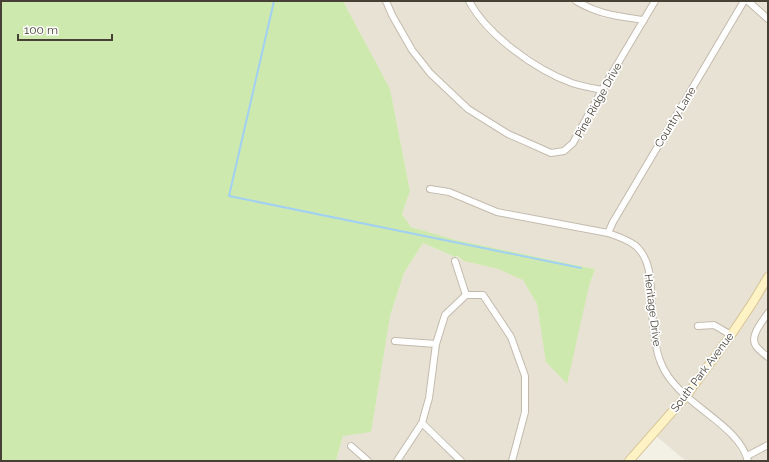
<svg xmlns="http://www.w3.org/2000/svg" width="769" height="462" viewBox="0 0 769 462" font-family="Raleway,sans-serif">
	<rect width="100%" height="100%" fill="#f3f0e6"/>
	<path fill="#e8e2d4" d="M343,1H382L389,17L409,52L428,76L466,113L507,138L539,152L551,156L565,154L576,144L605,92L659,1H740L610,220L607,229L498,208L450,189L428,186L427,193L448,196L496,215L607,237L620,241L633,249L643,261L647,278L649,313L657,361L664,377L671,387L682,397L634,449L625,461H516L528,413V375L513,335L486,293L483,291L468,292L457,258L498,269L523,279L537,304L544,343L589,286L595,269L456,240L411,227L402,214L410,191L390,90Z
		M390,1H465L469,9L487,32L506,49L546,75L570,86L597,93L571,140L563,147L551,149L509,131L470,106L432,71L415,47L395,13Z
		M473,1H569L586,11L603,18L638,23L600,86L573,79L549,69L510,43L492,27Z
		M583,1H651L642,16L605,11Z
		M753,1H768V15Z
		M746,4L768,24V270L750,300L730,330L714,322L709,321L695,322V329H713L726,336L686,391L676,381L669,372L663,359L655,312L653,276L648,257L638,244L623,234L613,231L615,223Z
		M423,243L455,257L451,259L462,294L441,314L434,340L392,337V344L433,347L426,398L419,421L393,461H373L350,441L346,446L363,461H336L343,436L390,316L404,273Z
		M768,283V307L754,329L751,340L754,349L768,362V441L748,451L735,433L691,395Z
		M467,299H481L508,339L522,377L521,411L509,461H466L426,421L432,399L439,344L447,317Z
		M768,319V352L759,344L757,338Z
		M687,401L731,439L745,461H686L656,436Z
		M423,428L456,461H401Z
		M768,449V461H752L751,458Z"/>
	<path fill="#cee9ae" d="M1,1H343L390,89L410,191L402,214L411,227L425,231L456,240L595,269L589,286L567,384L546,362L537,304L523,280L498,269L464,261L457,256L455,257L423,243L404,273L390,316L371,432L343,436L336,461H1Z"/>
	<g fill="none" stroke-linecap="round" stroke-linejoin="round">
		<path stroke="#a1d0f2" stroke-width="2" d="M274,1L229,196L581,268"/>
		<defs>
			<path id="street" d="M386,1L392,15L412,50L430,73L468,109L508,134L551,153L564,151L573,143L602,90L655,1
				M469,1C487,35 536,70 572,83C581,86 592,88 602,90
				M576,1C600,15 616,16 644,20
				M748,1L768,19
				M430,189L449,192L497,212L608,233C617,236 628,240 636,246C654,263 650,290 652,312C653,325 656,352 661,363C677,404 738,422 748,461
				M608,233L613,222L744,1
				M455,261L466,295
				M768,313C763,321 749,336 756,346C759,350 764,354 768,357
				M698,326L714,325L731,335
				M395,341L436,344
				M351,446L368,461
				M747,456L768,445
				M397,461L422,423
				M461,461L422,423L429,398L436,344L445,315L466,295H483L511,337L525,376V412L512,461"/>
			<path id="secondary" d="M629,461L686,396L731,335L753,302L768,277"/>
		</defs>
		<use href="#street" stroke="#c2baac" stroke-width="8"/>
		<use href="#secondary" stroke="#d5c495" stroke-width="10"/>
		<use href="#street" stroke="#fff" stroke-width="6"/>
		<use href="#secondary" stroke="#fff2c5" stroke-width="8"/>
	</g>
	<g text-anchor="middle" stroke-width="3.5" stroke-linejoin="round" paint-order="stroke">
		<g font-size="11" fill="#464035" stroke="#fff">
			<text transform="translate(598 100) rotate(-61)" y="4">Pine Ridge Drive</text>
			<text transform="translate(675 117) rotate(-59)" y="4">Country Lane</text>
			<text transform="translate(653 310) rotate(83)" y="4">Heritage Drive</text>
			<text transform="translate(702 372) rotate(-53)" y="4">South Park Avenue</text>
		</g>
	</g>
	<rect width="769" height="462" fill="none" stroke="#464035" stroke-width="4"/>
	<path d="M18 34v6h94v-6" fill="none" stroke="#464035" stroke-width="2"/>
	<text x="24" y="34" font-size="12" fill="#464035" stroke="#ffffff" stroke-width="3" paint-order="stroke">100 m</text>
</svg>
